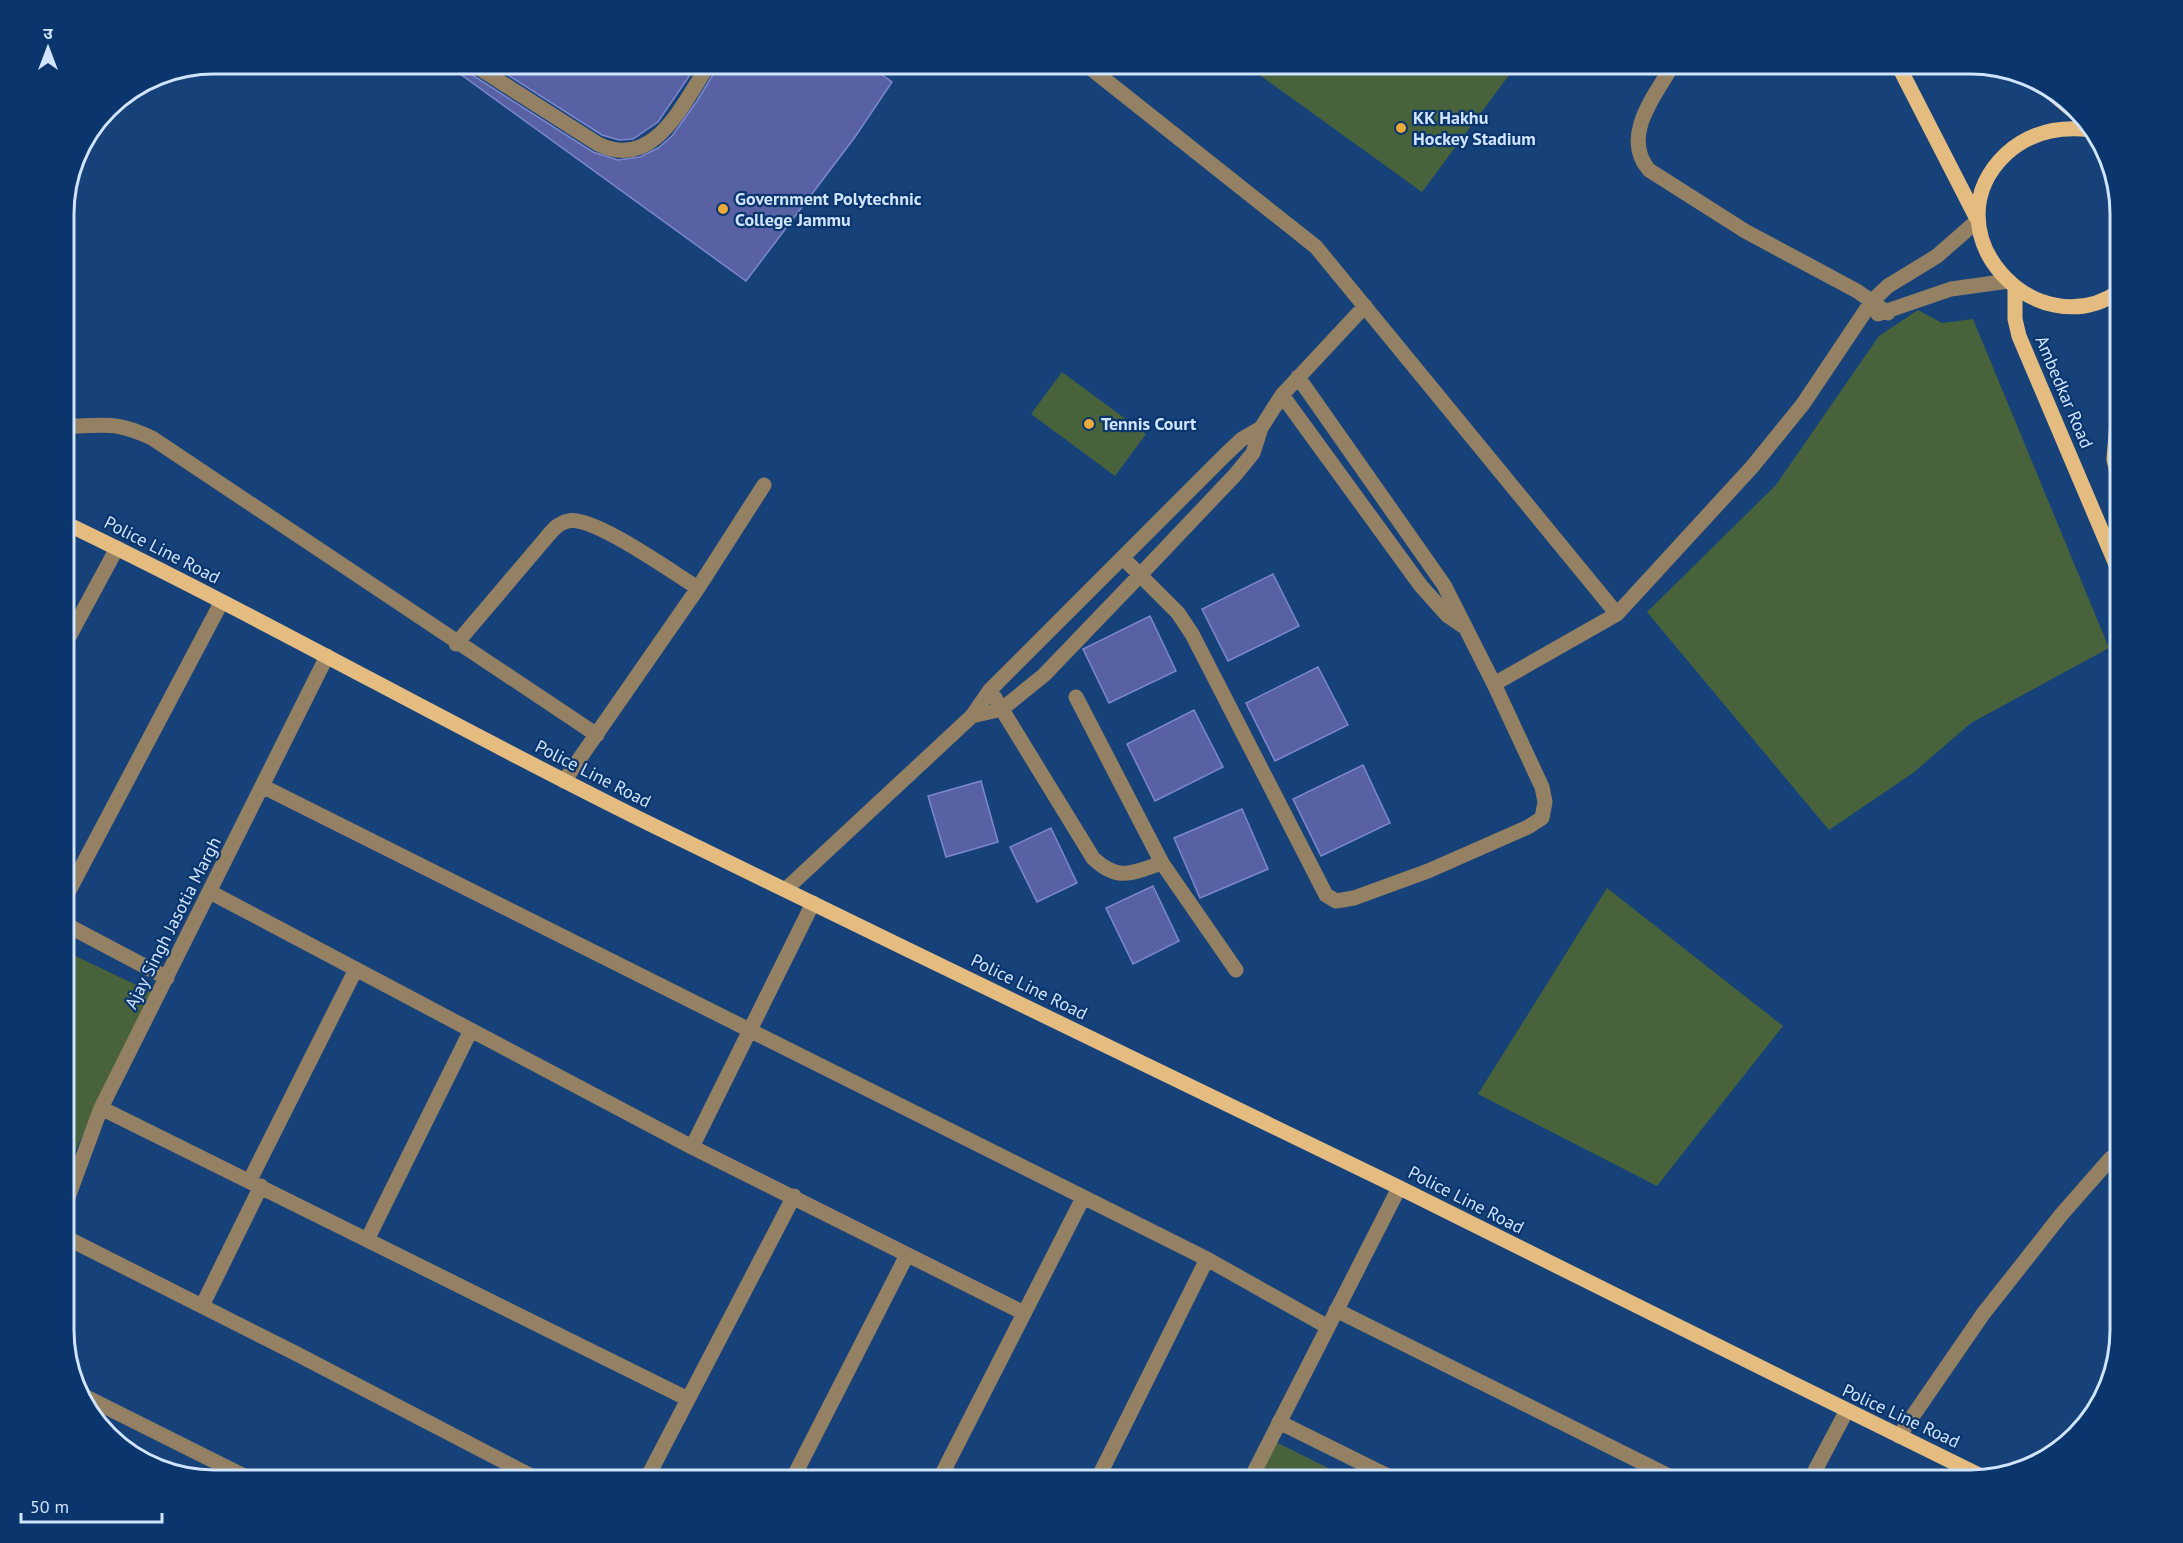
<svg xmlns="http://www.w3.org/2000/svg" width="2183" height="1543" viewBox="0 0 2183 1543" font-family="'PT Sans','Noto Sans Devanagari',sans-serif">
	<rect width="100%" height="100%" fill="#164179"/>
	<path fill="#48633c" d="M1243,63H1518L1422,192Z
		M1918,310L1942,323L1973,319L2109,648L1971,723L1913,773L1829,830L1647,612L1776,485L1879,336Z
		M1062,372L1146,434L1115,476L1031,414Z
		M1607,888L1783,1026L1657,1186L1478,1094Z
		M63,950L153,993L63,1176Z
		M1270,1439L1352,1480H1248Z"/>
	<path fill="#5861a4" stroke="#7d88ce" stroke-width="1.5" d="M445,63H461L466,71L593,152L618,160L640,157L658,148L672,136L697,101L720,63H865L892,82L855,137L746,281Z
		M489,63H698L658,122L633,139L619,140L602,135Z
		M1273,574L1299,626L1228,661L1202,609Z
		M1150,616L1176,671L1109,703L1083,649Z
		M1318,667L1348,725L1275,761L1246,703Z
		M1194,710L1223,767L1155,801L1127,744Z
		M1363,765L1390,823L1321,856L1293,799Z
		M981,781L998,842L946,857L928,796Z
		M1242,809L1268,869L1200,898L1174,838Z
		M1051,828L1077,883L1037,902L1010,847Z
		M1153,886L1179,941L1133,964L1106,908Z"/>
	<g fill="none" stroke-linecap="round" stroke-linejoin="round">
		<path stroke="#948063" stroke-width="15" d="M471,63L598,144C655,172 683,102 710,63
			M1084,63L1316,247L1617,614
			M1674,63C1656,94 1620,136 1649,170L1745,231L1857,291L1888,313
			M1878,314L1951,289L2009,281
			M1298,377L1444,585L1494,684L1617,614L1752,467L1803,404L1872,301L1888,286L1937,256L1977,221
			M1282,395L1421,586L1447,615L1463,626
			M63,426C104,427 111,419 152,438L597,735
			M1124,559L1178,613L1192,634L1326,895L1336,901L1354,898L1428,871L1528,827L1542,818L1545,802L1542,787L1494,684
			M456,644L546,538C552,531 558,523 568,521C593,515 673,573 698,588
			M63,648L117,548
			M990,690L1093,858C1118,882 1132,873 1162,863
			M1076,697L1162,863L1236,970
			M972,716L1002,709L1044,675L1141,574L1235,475L1253,453L1261,428L1282,395L1365,306
			M564,781L698,588L764,485
			M264,787L1207,1259L1328,1327
			M786,889L972,716L990,690L1226,454L1242,439L1261,428
			M210,892L692,1147L1024,1313
			M63,902L221,603
			M63,923L167,978
			M101,1108L688,1399
			M692,1147L813,903
			M250,1180L356,969
			M63,1211L101,1108L327,656
			M63,1236L295,1353L539,1480
			M367,1240L471,1030
			M202,1306L261,1186
			M1336,1310L1677,1480
			M80,1394L252,1480
			M1279,1422L1396,1480
			M1899,1436L1983,1314L2061,1215L2111,1158
			M646,1480L794,1196
			M792,1480L907,1255
			M939,1480L1083,1198
			M1097,1480L1207,1259
			M1250,1480L1399,1188
			M1810,1480L1846,1412"/>
		<path stroke="#e5bc80" stroke-width="15" d="M1897,63L1976,217
			M2040,83L2078,115
			M2091,130C2059,126 2030,132 2006,154C1926,230 2035,350 2120,291
			M2015,288V319L2019,336L2120,574
			M2120,385L2114,459L2120,486
			M63,522C261,617 451,726 648,823C896,945 1146,1064 1394,1185C1591,1282 1786,1381 1983,1477"/>
	</g>
	<g fill="#ebaa39" stroke="#0a366d" stroke-width="2">
		<circle cx="1401" cy="128" r="6"/>
		<circle cx="723" cy="209" r="6"/>
		<circle cx="1089" cy="424" r="6"/>
	</g>
	<g text-anchor="middle" stroke-width="4.5" stroke-linejoin="round" paint-order="stroke">
		<g font-size="18" font-weight="bold" fill="#d0e4ff" stroke="#0a366d" text-anchor="start">
			<text x="1413" y="124">KK Hakhu<tspan x="1413" dy="21">Hockey Stadium</tspan></text>
			<text x="735" y="205">Government Polytechnic<tspan x="735" dy="21">College Jammu</tspan></text>
			<text x="1101" y="430">Tennis Court</text>
		</g>
		<g font-size="18" fill="#d0e4ff" stroke="#0a366d">
			<text transform="translate(2064 392) rotate(67)" y="6">Ambedkar Road</text>
			<text transform="translate(162 550) rotate(27)" y="6">Police Line Road</text>
			<text transform="translate(593 774) rotate(27)" y="6">Police Line Road</text>
			<text transform="translate(173 923) rotate(-63)" y="6">Ajay Singh Jasotia Margh</text>
			<text transform="translate(1029 987) rotate(26)" y="6">Police Line Road</text>
			<text transform="translate(1466 1200) rotate(27)" y="6">Police Line Road</text>
			<text transform="translate(1901 1416) rotate(25)" y="6">Police Line Road</text>
		</g>
	</g>
	<path d="M0 0H2183V1543H0ZM214 74H1970A140 140 0 0 1 2110 214V1330A140 140 0 0 1 1970 1470H214A140 140 0 0 1 74 1330V214A140 140 0 0 1 214 74Z" fill="#0a366d" fill-rule="evenodd"/>
	<path fill="none" stroke="#d0e4ff" stroke-width="3" d="M214 74H1970A140 140 0 0 1 2110 214V1330A140 140 0 0 1 1970 1470H214A140 140 0 0 1 74 1330V214A140 140 0 0 1 214 74Z"/>
	<g transform="translate(48 48)" stroke="#0a366d" stroke-width="4.5" paint-order="stroke">
	<path d="M0-4.5L10 22L0 15L-10 22Z" fill="#d0e4ff"/>
	<text y="-9" font-size="16" font-weight="bold" text-anchor="middle" fill="#d0e4ff">उ</text>
	</g>
	<path d="M21 1513v9h141v-9" fill="none" stroke="#d0e4ff" stroke-width="3"/>
	<text x="30" y="1513" font-size="18" fill="#d0e4ff" stroke="#0a366d" stroke-width="4.5" paint-order="stroke">50 m</text>
</svg>
